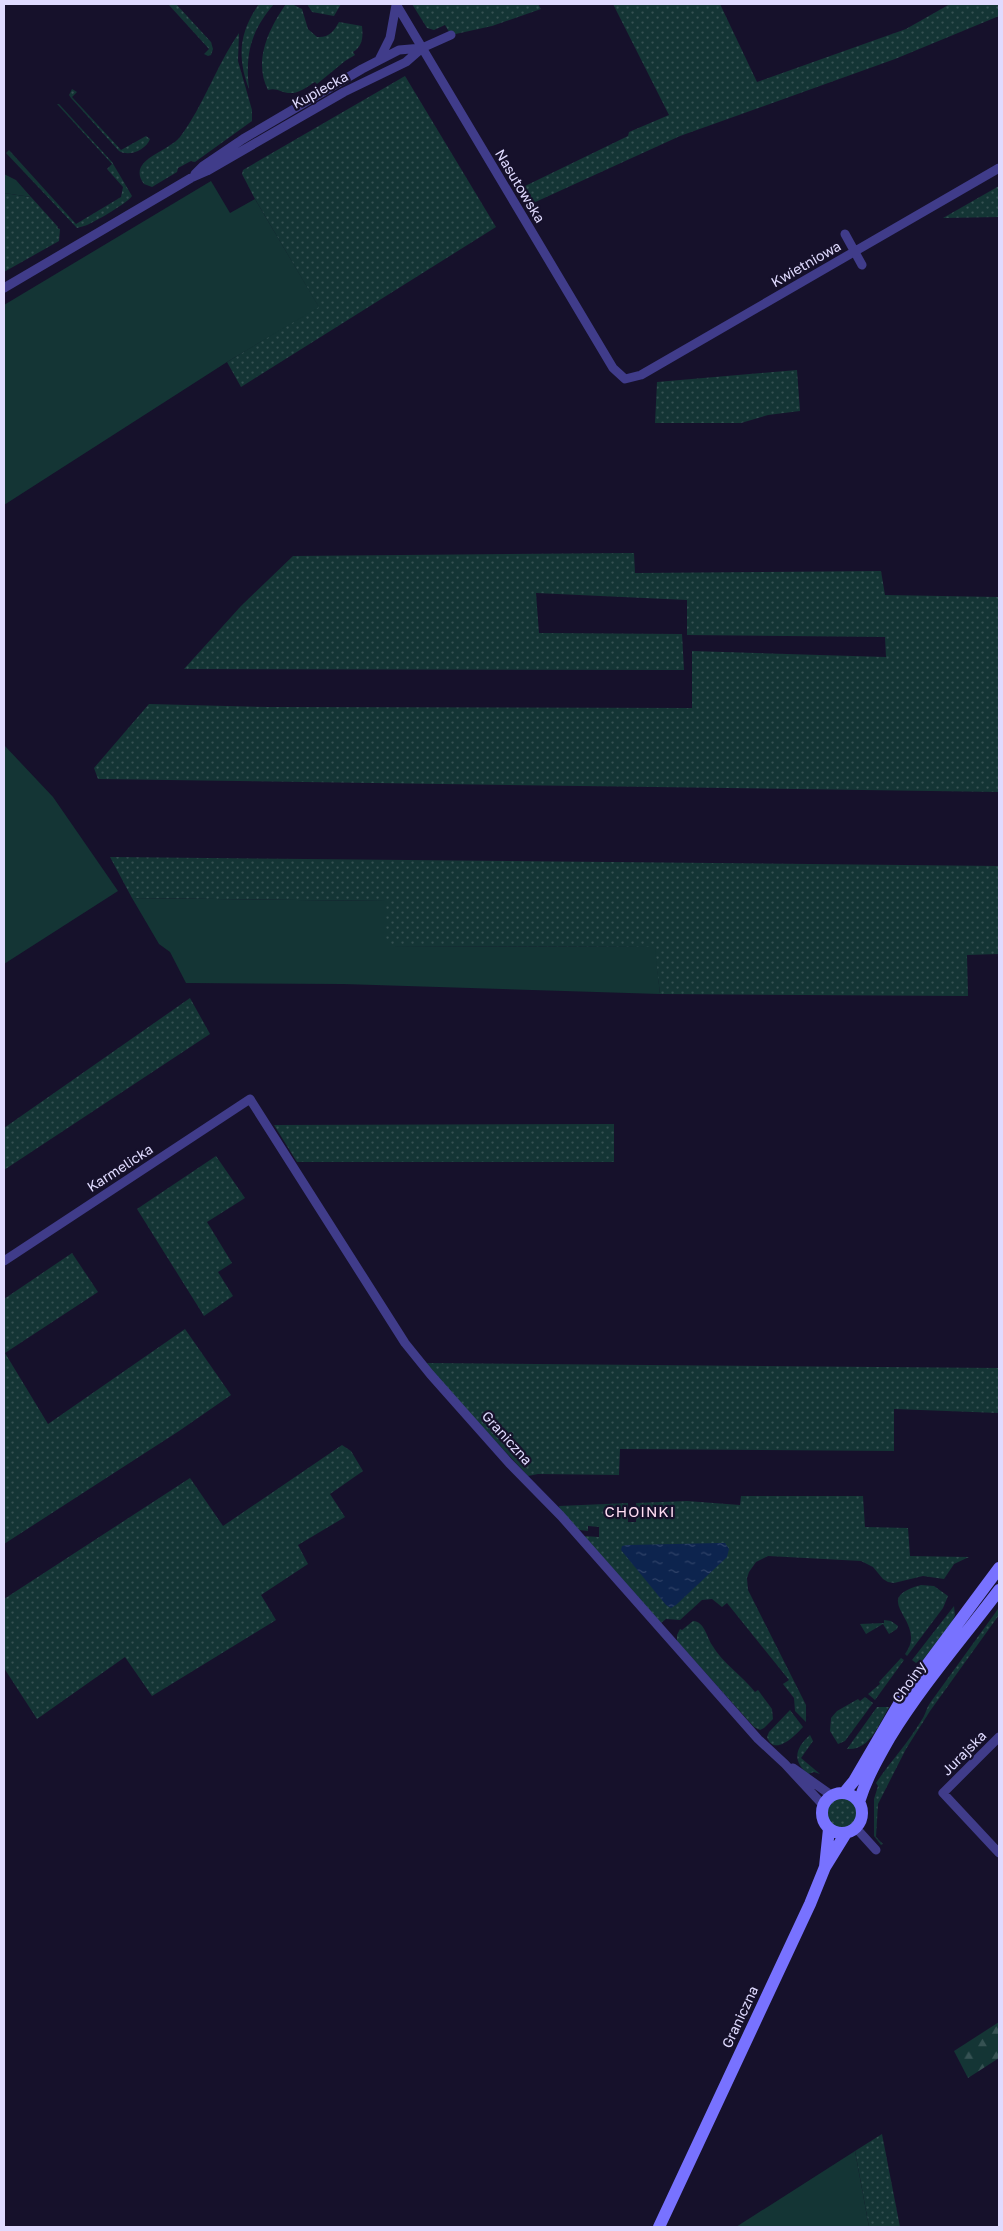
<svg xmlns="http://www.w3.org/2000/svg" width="1003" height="2231" viewBox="0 0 1003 2231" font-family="'Golos Text',sans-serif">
	<defs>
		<pattern id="grass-dots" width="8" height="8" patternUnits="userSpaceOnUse" patternTransform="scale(1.25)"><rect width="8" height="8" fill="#143535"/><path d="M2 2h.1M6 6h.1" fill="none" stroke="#365253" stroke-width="1.8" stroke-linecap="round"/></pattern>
		<pattern id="forest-firs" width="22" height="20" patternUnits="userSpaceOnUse" patternTransform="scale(1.25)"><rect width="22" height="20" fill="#143535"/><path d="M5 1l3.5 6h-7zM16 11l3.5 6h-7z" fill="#365253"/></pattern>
		<pattern id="water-ripples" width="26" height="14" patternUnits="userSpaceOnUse" patternTransform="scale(1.25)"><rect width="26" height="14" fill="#0d244e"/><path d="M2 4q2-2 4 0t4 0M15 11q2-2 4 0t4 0" fill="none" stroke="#304369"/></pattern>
	</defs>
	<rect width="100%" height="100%" fill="#16112b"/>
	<path fill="url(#grass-dots)" d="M168,4H176L211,42L213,49L211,55L208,56L204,54L209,49Z
		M259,4H274C251,31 245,53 249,89C237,57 239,32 259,4Z
		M286,4H292L302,9L308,29L317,37C329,38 334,31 339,22L362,26C363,37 363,46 353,52L355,55L345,61L317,84L315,82C308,86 300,93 292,93C283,94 277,87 268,90C253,61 269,28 286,4Z
		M307,4H341L334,16L312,12Z
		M412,4H538L541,9L492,26L451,35L445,25L434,30L427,28Z
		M613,4H720L757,82L906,29L950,4H999V16L895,59L680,136L531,204L521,188L628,136L629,132L669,115Z
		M239,33L238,61L252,110V121L195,162L191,161L178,168L177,172L152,187L144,184C126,160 168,152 180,137C204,105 216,66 239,33Z
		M405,76L496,227L241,387L227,362L318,306L255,199L242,174L243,170Z
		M72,89L77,92L72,97L121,150L146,136L150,139C146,150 129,157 119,151L71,98L69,95Z
		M57,104H59L112,162L132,196C129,202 92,224 84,226C82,227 79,227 77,228L6,153L9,150L76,224L121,197L123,187L107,169L112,164Z
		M999,186V217L943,218Z
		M4,193L31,197L58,227L57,228L60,229L59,241L4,272Z
		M797,370L800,411L768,415L741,423H655L657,382Z
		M634,553L635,573L881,571L885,595L999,597V792L98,779L94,768L149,704L269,707L692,708V651L886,657L885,637L687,635V600L536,593L539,633L682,634L684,670L184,669L241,606L293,556Z
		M110,857L999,866V954L967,955L968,996L660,994L654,947L386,946V901L132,898Z
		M190,998L210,1034L4,1170V1128Z
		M614,1124V1162H297L274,1125Z
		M216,1156L245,1198L207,1222L232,1263L218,1272L233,1296L204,1316L137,1209Z
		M72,1253L98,1292L5,1353L48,1424L185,1329L231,1395L179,1431L4,1544V1299Z
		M423,1363L999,1368V1413L894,1409V1451L620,1449L619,1475L538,1474L528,1476Z
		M342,1445L351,1451L363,1471L330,1494L345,1517L298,1545L308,1564L261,1595L276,1620L152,1696L125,1657L37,1719L4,1668V1599L190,1478L223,1526Z
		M741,1496H863L865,1527L908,1528L910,1556L969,1557L954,1564L944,1579L923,1576L894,1583L888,1582L883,1579L873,1567L861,1561L768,1556L756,1562L749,1572L747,1578L748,1590L806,1705V1722L795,1711L794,1698L783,1684L789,1680L727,1603L722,1607L712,1599L702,1600L680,1620L666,1619L661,1623L584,1536L599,1537V1527L588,1526V1531L579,1530L560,1511L559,1506L628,1503V1522H636V1503L687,1501L740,1505Z
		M921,1585L934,1586L948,1596L943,1608L907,1656L905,1654C930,1621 866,1600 921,1585Z
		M954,1606L955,1615L952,1622L922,1661L920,1660L916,1663L912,1660Z
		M998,1609L999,1615L930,1711L906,1749L878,1804L876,1837L883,1844L881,1845L874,1836V1799L878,1786L876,1783C890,1762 908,1743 921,1721C925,1716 926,1709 930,1703Z
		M884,1620L891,1621L898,1626L897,1629L889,1634L883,1624L866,1634L860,1624L884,1623Z
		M693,1621C704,1621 707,1637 712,1645C723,1664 742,1675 755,1692L758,1690L772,1709L773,1719L764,1728L760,1730L754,1727L677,1641V1635L680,1629L682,1630Z
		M901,1658L904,1660L875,1700L868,1694L880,1684L879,1682Z
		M865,1697L873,1703L845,1741L838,1744L830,1731L831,1718L837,1711L858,1699L860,1701Z
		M877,1707H889C879,1724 870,1751 847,1749Z
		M790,1710L803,1727C795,1736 774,1757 767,1737L769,1732Z
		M810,1735L813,1741L801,1758L820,1774L814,1772L808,1774C792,1761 795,1748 810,1735Z
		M827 1813a15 15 0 1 1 30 0a15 15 0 1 1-30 0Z
		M882,2134L900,2227H869L855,2151Z"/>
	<path fill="url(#forest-firs)" d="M999,2022V2058L968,2078L954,2051Z"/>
	<path fill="#143535" d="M4,174L16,180L31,197L4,193Z
		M211,181L230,213L255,199L319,307L227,362L4,505V305Z
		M4,745L53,797L118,891L4,964Z
		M132,898L386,901V946L655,947L660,994L343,984L186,983L170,952L159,944Z
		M855,2151L869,2227H736Z"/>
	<path fill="url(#water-ripples)" d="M721,1543H725L729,1549L727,1557L676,1605L671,1608L666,1605L621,1550L622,1546L627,1545Z"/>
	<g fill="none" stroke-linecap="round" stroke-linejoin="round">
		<path stroke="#403c8a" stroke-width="9" d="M396,4L613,368L625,379L641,375L999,168
			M379,60L390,38L396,5
			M195,174L203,166L243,139L362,69L399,50L422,48
			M845,234L862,265
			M4,288L191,178L207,171L344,92L406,62L422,48L451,35
			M4,1261L250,1099L405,1343L430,1374L509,1463L561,1516L758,1739L785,1764L823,1805
			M999,1737L943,1793L999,1853
			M793,1768L831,1795
			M856,1828L876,1850"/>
		<path stroke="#7872ff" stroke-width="12" d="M822 1813a20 20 0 1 1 40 0a20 20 0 1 1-40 0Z
			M844,1793L854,1781L903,1697L999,1568
			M859,1802C866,1779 878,1758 890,1737C922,1685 962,1639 999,1590
			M825,1867L829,1829
			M659,2227L810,1904L825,1867L846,1833"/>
	</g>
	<g text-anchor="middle" stroke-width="4.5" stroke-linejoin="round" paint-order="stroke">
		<g font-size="14" fill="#e0dbff" stroke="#16112b">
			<text transform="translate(320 90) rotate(-29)" y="5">Kupiecka</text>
			<text transform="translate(520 186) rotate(59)" y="5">Nasutowska</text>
			<text transform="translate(806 264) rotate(-30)" y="5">Kwietniowa</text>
			<text transform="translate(120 1168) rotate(-33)" y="5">Karmelicka</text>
			<text transform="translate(507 1438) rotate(48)" y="5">Graniczna</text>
			<text transform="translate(909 1682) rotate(-54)" y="5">Choiny</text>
			<text transform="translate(964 1753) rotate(-45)" y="5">Jurajska</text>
			<text transform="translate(740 2017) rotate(-65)" y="5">Graniczna</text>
		</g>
		<g font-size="15" letter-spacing="1" fill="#ffddf2" stroke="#16112b">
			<text x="640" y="1517">CHOINKI</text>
		</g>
	</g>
	<rect width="1003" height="2231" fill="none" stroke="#e0dbff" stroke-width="10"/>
</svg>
